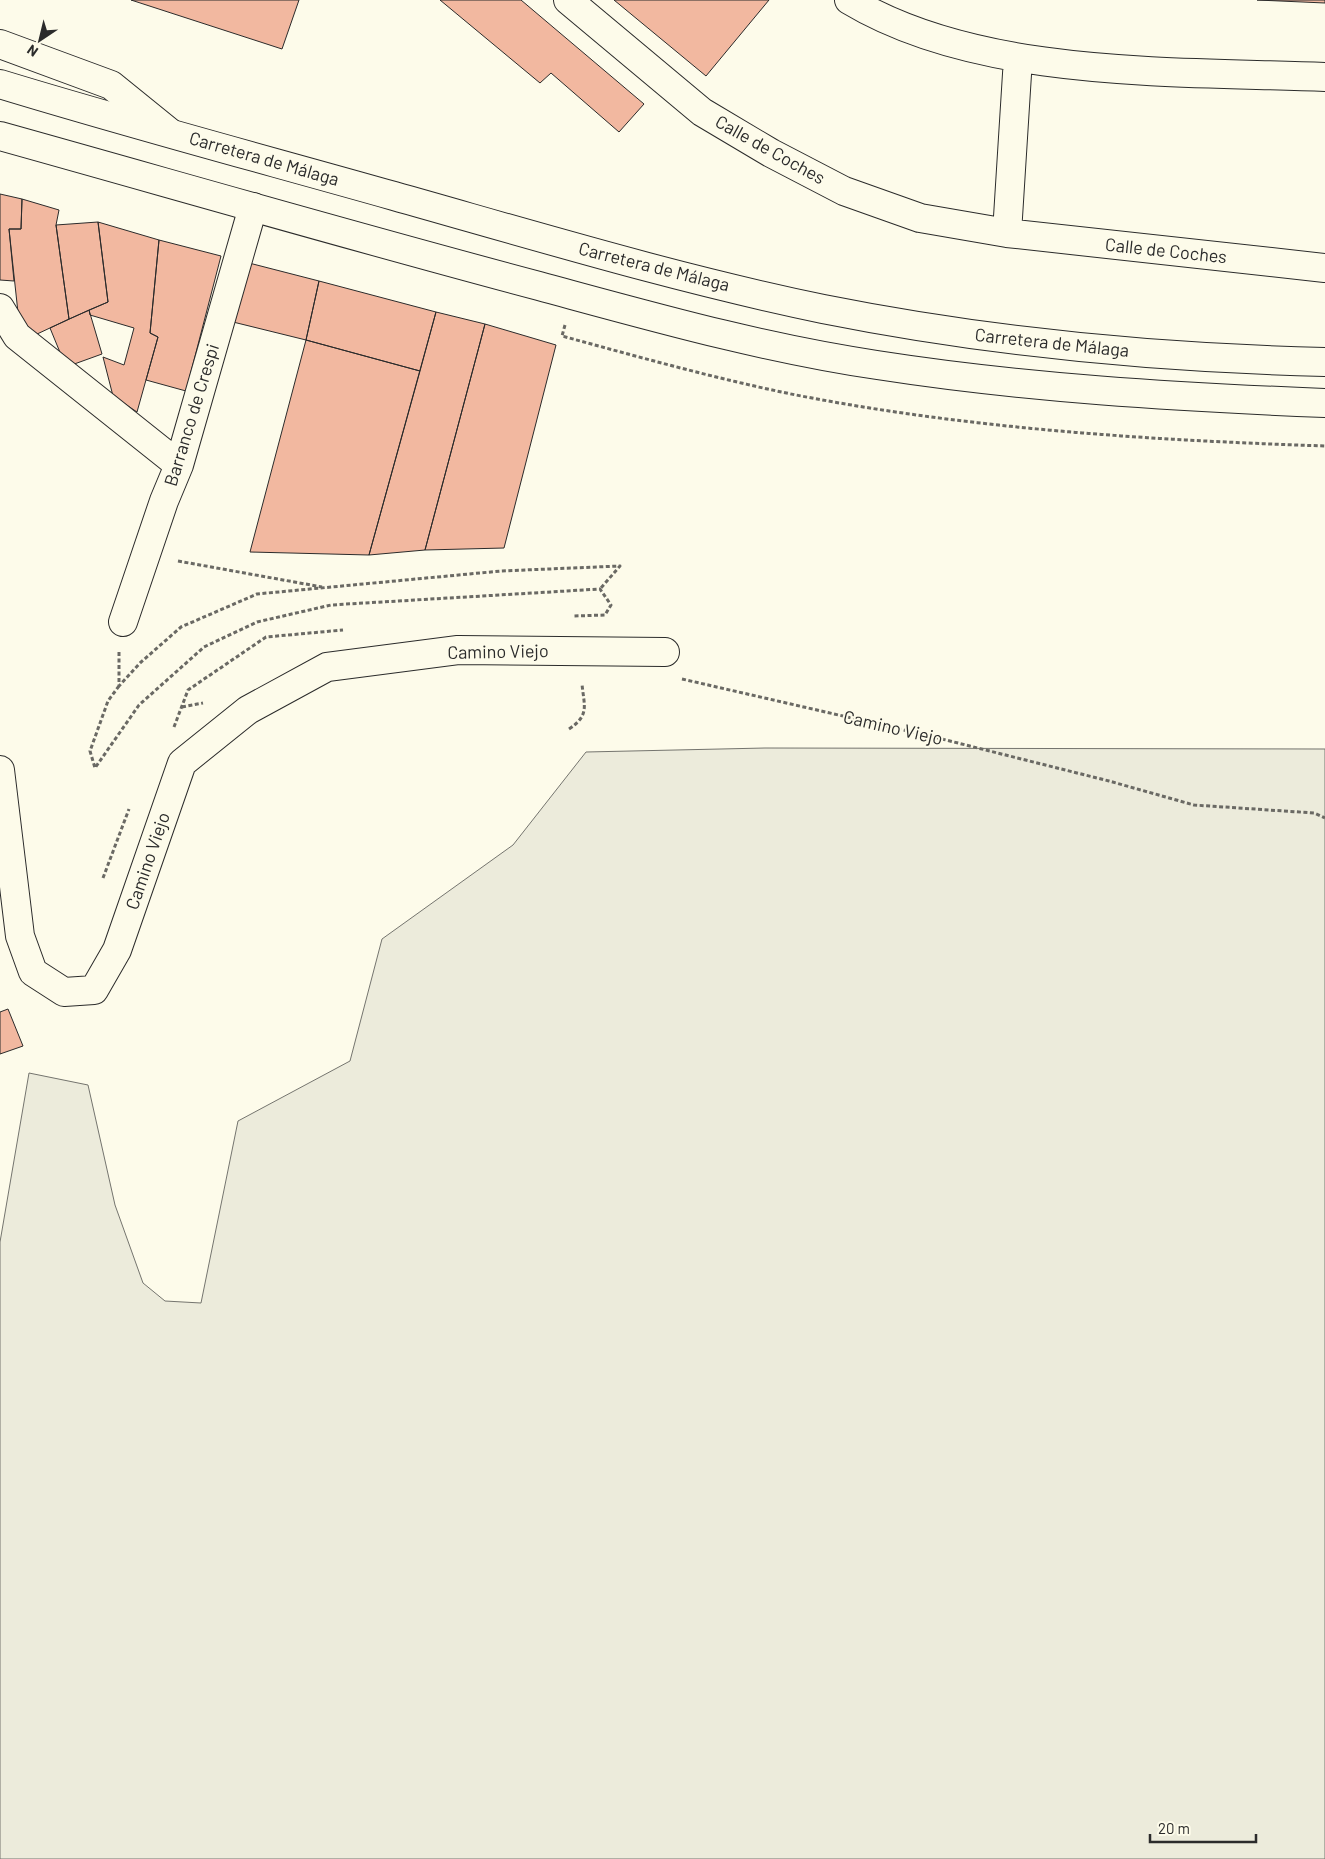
<svg xmlns="http://www.w3.org/2000/svg" width="1325" height="1859" viewBox="0 0 1325 1859" font-family="Barlow,sans-serif">
	<rect width="100%" height="100%" fill="#fdfbea"/>
	<path fill="#ecebdb" stroke="#74746e" d="M765,748L1325,749V1859H0V1242L29,1073L88,1085L115,1205L143,1283L165,1301L201,1303L238,1121L350,1061L382,939L513,845L586,752Z"/>
	<path fill="#f2b8a0" stroke="#2b2b2b" d="M131,0H299L282,49Z
		M440,0H521L644,104L619,132L551,73L540,83Z
		M614,0H769L706,76Z
		M1257,0H1325V3Z
		M0,194L22,199L21,229H9L14,281L0,280Z
		M22,199L59,210L56,225L69,319L35,335L19,322L9,229H21Z
		M98,222L108,302L69,319L56,225Z
		M98,222L159,240L150,333L158,337L137,412L113,396L103,357L124,365L134,328L90,315L89,310L108,302Z
		M159,240L221,256L186,391L146,380L158,337L150,333Z
		M249,263L319,281L306,340L233,322Z
		M319,281L436,312L420,371L306,340Z
		M89,310L102,354L66,367L50,328Z
		M436,312L485,324L425,550L369,555Z
		M485,324L556,345L504,548L425,550Z
		M306,340L420,371L369,555L250,552Z
		M8,1009L23,1046L0,1054V1012Z"/>
	<g fill="none" stroke-linecap="round" stroke-linejoin="round">
		<defs>
			<path id="minor" d="M568,0L702,112L771,153L844,191L920,218L1007,233L1325,268
				M849,0C980,79 1176,71 1325,77
				M0,44L111,85L169,132
				M1007,233L1018,58
				M0,308L17,336L179,465
				M123,622L164,501L179,465L253,207
				M0,770L20,936L33,972L64,992L94,990L117,950L182,763L248,710L327,667L458,650L665,652"/>
			<path id="highway" d="M0,84C131,124 263,159 394,196C536,236 678,279 823,309C988,342 1157,358 1325,362
				M0,136C179,186 358,238 539,286C650,316 762,348 877,365C1025,388 1175,397 1325,403"/>
		</defs>
		<use href="#minor" stroke="#2b2b2b" stroke-width="30"/>
		<use href="#highway" stroke="#2b2b2b" stroke-width="30"/>
		<path stroke="#6a6964" stroke-width="3" stroke-dasharray="4 2.5" stroke-linecap="butt" d="M565,325L562,336C639,357 717,379 796,395C971,429 1147,440 1325,446
			M178,561L322,587
			M119,652V686L140,663L181,627L257,594L501,571L620,566L600,589
			M682,679L930,736L1109,781L1194,805L1314,813L1325,818
			M119,686L108,701L90,751L95,768L139,705L204,647L257,622L331,605L600,589L611,605L605,615L574,616
			M182,707L203,703
			M174,727L188,690L266,637L343,630
			M569,729C590,715 584,706 582,684
			M103,878L129,809"/>
		<use href="#minor" stroke="#fdfbea" stroke-width="28"/>
		<use href="#highway" stroke="#fdfbea" stroke-width="28"/>
	</g>
	<g text-anchor="middle" stroke-width="4" stroke-linejoin="round" paint-order="stroke">
		<g font-size="18" fill="#2b2b2b" stroke="#fdfbea">
			<text transform="translate(770 150) rotate(29)" y="6">Calle de Coches</text>
			<text transform="translate(264 159) rotate(16)" y="6">Carretera de Málaga</text>
			<text transform="translate(1166 251) rotate(6)" y="6">Calle de Coches</text>
			<text transform="translate(654 267) rotate(14)" y="6">Carretera de Málaga</text>
			<text transform="translate(1052 343) rotate(6)" y="6">Carretera de Málaga</text>
			<text transform="translate(192 415) rotate(-73)" y="6">Barranco de Crespi</text>
			<text transform="translate(498 652) rotate(-1)" y="6">Camino Viejo</text>
			<text transform="translate(893 728) rotate(13)" y="6">Camino Viejo</text>
			<text transform="translate(148 861) rotate(-71)" y="6">Camino Viejo</text>
		</g>
	</g>
	<g transform="translate(40 40) rotate(215)" stroke="#fdfbea" stroke-width="4" paint-order="stroke">
	<path d="M0-4L9 19L0 12L-9 19Z" fill="#2b2b2b"/>
	<text y="-8" font-size="14" font-weight="bold" text-anchor="middle" fill="#2b2b2b">N</text>
	</g>
	<path d="M1150 1834v8h106v-8" fill="none" stroke="#2b2b2b" stroke-width="2.5"/>
	<text x="1158" y="1834" font-size="15" fill="#2b2b2b" stroke="#fdfbea" stroke-width="4" paint-order="stroke">20 m</text>
</svg>
